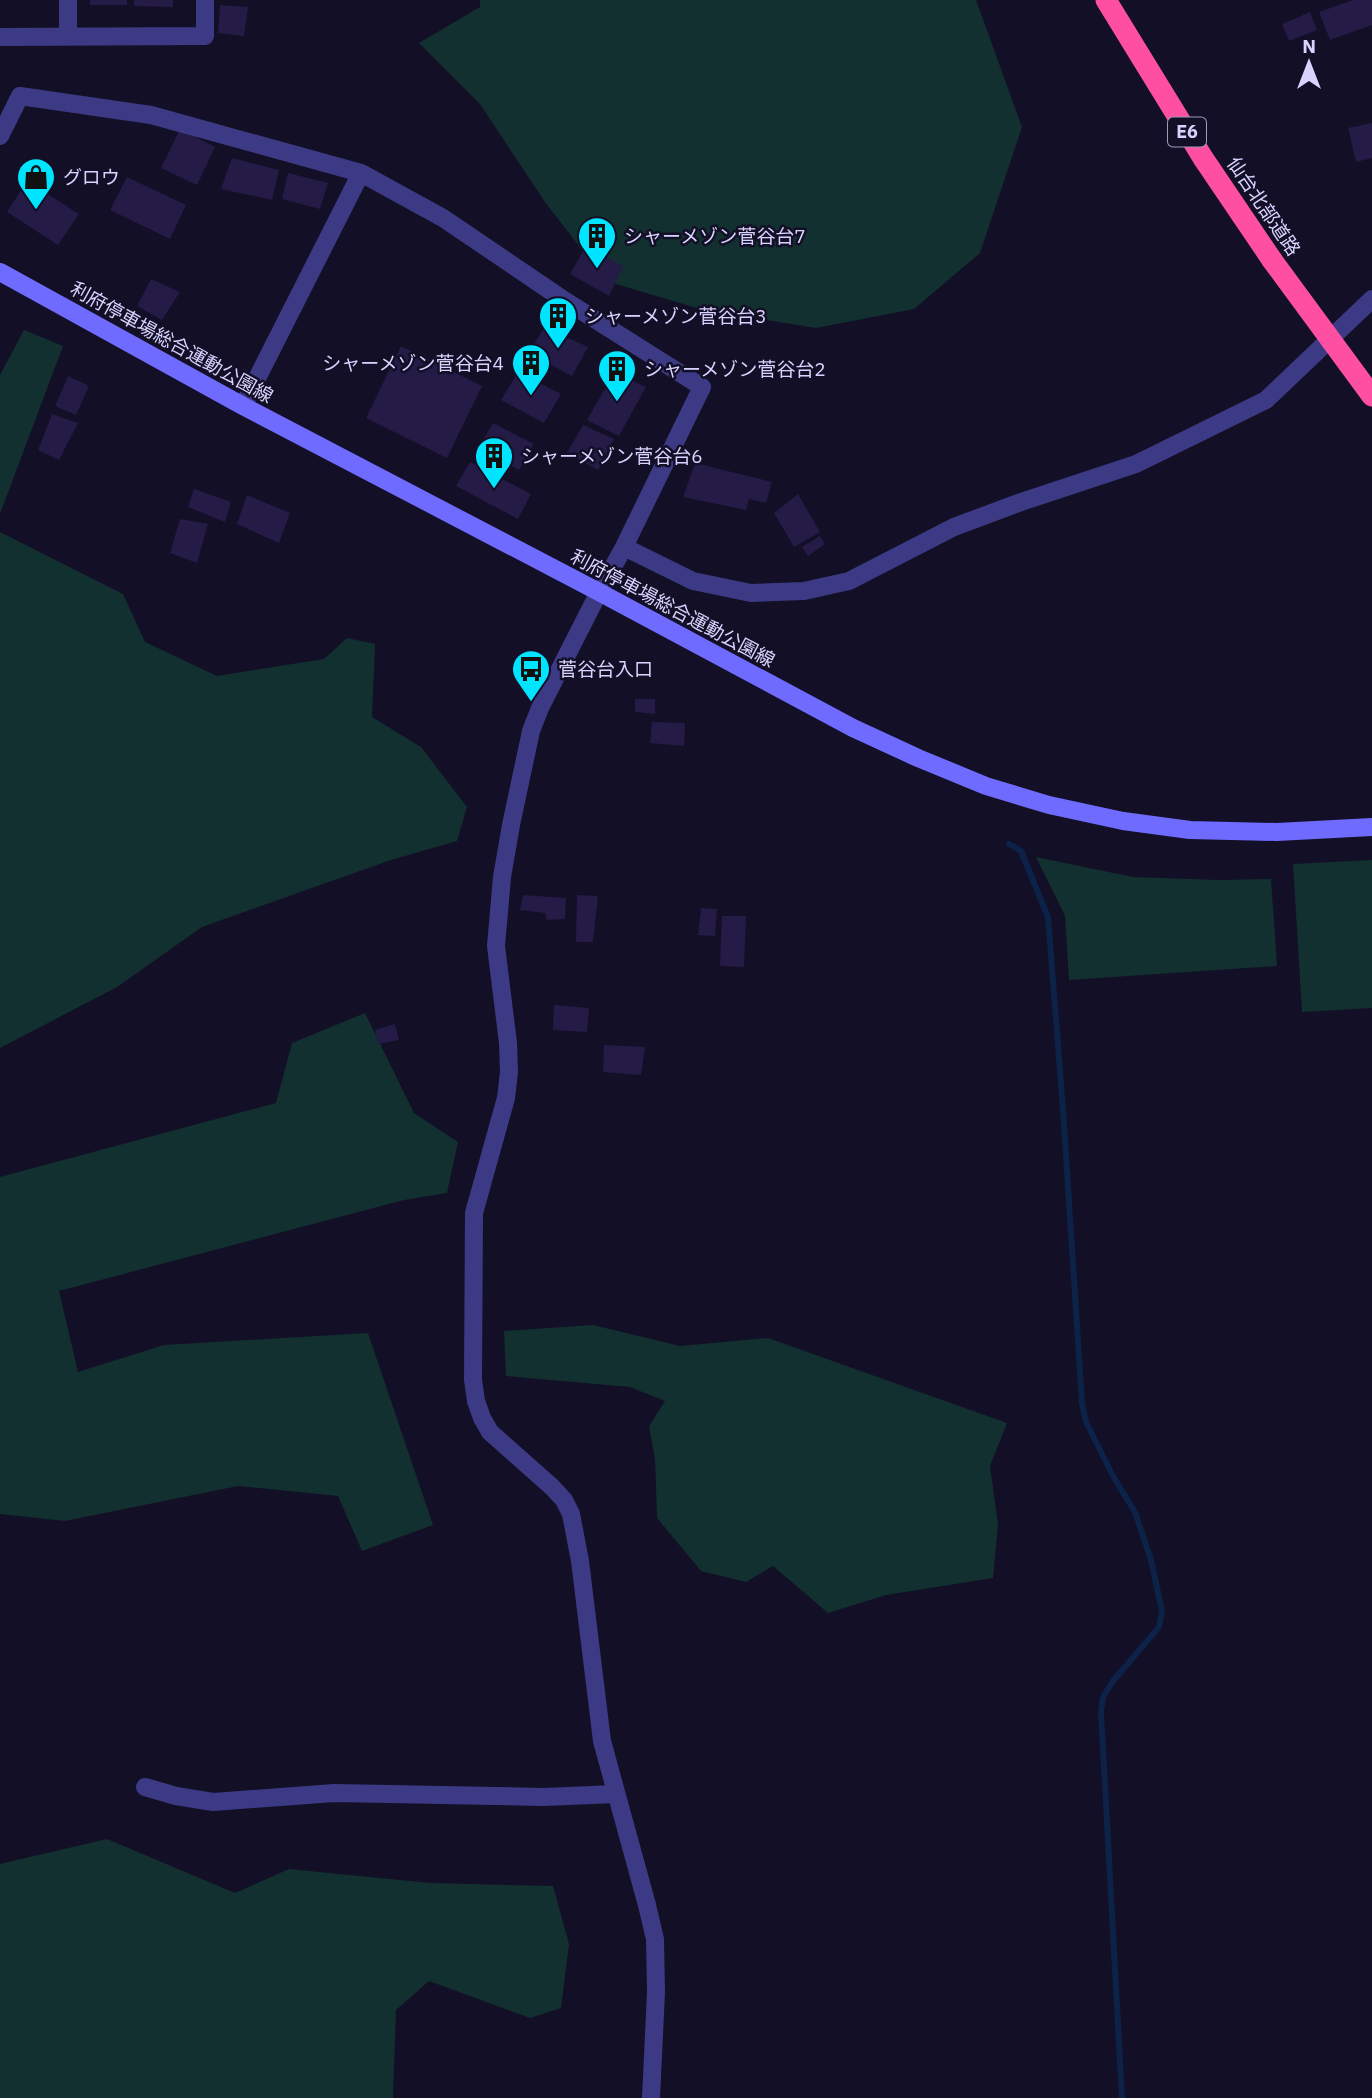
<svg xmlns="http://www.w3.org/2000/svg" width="1372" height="2098" viewBox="0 0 1372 2098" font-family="'IBM Plex Sans','Noto Sans JP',sans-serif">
	<rect width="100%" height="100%" fill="#130f26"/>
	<path fill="#12302f" d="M480,0H976L1022,127L980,253L914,309L816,328L700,309L606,281L545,202L480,104L419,43L480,7Z
		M24,330L63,346L0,514V375Z
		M0,532L123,594L145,642L217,676L324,659L347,638L375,644L372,717L421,747L467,807L457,841L391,860L202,927L117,987L0,1048Z
		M1036,857L1133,877L1218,880L1271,879L1277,966L1069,980L1065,916Z
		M1372,860V1008L1302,1012L1293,864Z
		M365,1013L414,1113L458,1142L447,1193L404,1200L59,1291L78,1372L164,1345L368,1333L433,1525L362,1551L338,1496L238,1486L65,1521L0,1514V1177L276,1103L292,1043Z
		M593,1325L680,1346L768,1338L1007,1423L990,1466L998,1525L993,1578L886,1595L828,1613L773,1566L746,1582L701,1571L657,1518L655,1459L649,1426L665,1401L630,1387L506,1376L504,1331Z
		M107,1839L235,1893L289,1869L430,1883L553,1886L569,1944L561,2008L530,2018L429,1981L396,2010L393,2098H0V1864Z"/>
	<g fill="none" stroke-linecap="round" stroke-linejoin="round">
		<path stroke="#0c2248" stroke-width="6" d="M1009,844L1021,851L1048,917L1063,1109L1082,1403L1086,1422L1113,1476L1135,1512L1151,1560L1162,1611L1159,1627L1113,1681L1103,1697L1101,1712L1122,2098"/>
	</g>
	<path fill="#241b47" d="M90,0H127V5H90Z
		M134,0H173V7L134,6Z
		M1353,0H1372V25L1330,40L1319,12Z
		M220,5L248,7L244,36L218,33Z
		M1310,12L1317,30L1289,41L1282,24Z
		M1372,123V158L1356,162L1348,128Z
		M180,129L215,147L197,185L161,168Z
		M232,158L279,170L272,200L221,189Z
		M288,173L328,183L320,209L282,199Z
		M127,177L186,205L170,239L110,210Z
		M27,181L79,214L58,245L7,212Z
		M586,246L623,266L609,296L570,274Z
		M151,279L180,292L162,320L137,306Z
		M545,327L588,347L572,376L528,353Z
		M401,346L482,386L447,458L366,418Z
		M518,372L561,394L544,423L501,400Z
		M614,373L646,387L619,436L587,420Z
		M68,376L89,386L76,415L55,406Z
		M52,414L78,423L59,460L38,450Z
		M493,423L534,444L519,470L479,447Z
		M583,425L614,439L598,470L567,453Z
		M470,462L531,494L518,519L456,486Z
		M695,463L772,482L766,503L749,499L746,510L683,497Z
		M194,489L231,502L225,522L188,507Z
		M798,494L820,532L794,547L774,513Z
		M247,495L290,513L279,543L237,524Z
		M180,519L208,524L197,563L170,553Z
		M820,536L825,544L808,556L802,547Z
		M635,699H655V714L635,712Z
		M652,722L685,723L684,746L650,743Z
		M523,895L566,898L565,919L547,920L545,913L520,910Z
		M577,895L598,896L593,942H576Z
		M701,908L717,909L715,936L698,935Z
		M722,916H746L744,967L720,966Z
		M554,1005L589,1008L587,1032L553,1030Z
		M395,1024L399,1040L378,1044L375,1030Z
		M604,1045L645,1047L641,1075L603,1072Z"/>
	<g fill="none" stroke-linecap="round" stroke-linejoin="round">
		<path stroke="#3d3a85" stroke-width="18" d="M68,36V0
			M0,37L205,36V0
			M0,136L20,96L151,115L361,173L443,218L561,298L702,387L624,547L599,592
			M243,406L361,173
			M624,547L693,581L751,593L804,591L849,581L954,527L1021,502L1136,464L1266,400L1372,299
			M145,1787L176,1796L213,1802L334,1793L544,1797L616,1794"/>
		<path stroke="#3d3a85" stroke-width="18" d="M599,592L540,708L531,731L511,825L502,877L496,946L508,1043L509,1072L506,1098L474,1213L473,1380L476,1401L482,1418L490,1432L552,1487L564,1500L571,1514L580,1561L602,1741L647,1905L655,1939L656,1992L651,2098"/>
		<path stroke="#6f6bff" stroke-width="18" d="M0,272L243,406L599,592L853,728L918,758L986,786L1049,805L1123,821L1190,830L1277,832L1372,827"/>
		<path stroke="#ff4fa3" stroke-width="21" d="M1106,0L1203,158L1272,260"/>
		<path stroke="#ff4fa3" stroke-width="21" d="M1272,260L1372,396"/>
	</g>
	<defs>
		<symbol id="shop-pin" viewBox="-11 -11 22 30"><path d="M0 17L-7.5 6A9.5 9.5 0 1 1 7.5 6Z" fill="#00e5ff" stroke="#130f26"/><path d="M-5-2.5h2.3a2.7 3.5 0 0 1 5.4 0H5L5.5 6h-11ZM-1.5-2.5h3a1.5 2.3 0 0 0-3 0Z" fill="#111"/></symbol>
		<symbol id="building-pin" viewBox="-11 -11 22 30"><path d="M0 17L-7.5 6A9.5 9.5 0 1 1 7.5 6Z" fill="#00e5ff" stroke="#130f26"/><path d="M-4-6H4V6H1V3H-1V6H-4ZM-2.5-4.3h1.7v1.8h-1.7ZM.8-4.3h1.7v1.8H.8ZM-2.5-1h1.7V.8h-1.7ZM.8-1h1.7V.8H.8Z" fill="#111"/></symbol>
		<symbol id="bus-pin" viewBox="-11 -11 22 30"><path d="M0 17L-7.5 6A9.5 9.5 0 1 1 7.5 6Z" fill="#00e5ff" stroke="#130f26"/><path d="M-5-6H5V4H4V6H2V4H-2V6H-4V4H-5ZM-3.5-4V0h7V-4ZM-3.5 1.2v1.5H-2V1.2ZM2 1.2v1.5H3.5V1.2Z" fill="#111"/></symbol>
	</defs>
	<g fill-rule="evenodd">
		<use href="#shop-pin" x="14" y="155" width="44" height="60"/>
		<use href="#building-pin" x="575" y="214" width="44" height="60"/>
		<use href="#building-pin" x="536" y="294" width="44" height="60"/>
		<use href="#building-pin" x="509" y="341" width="44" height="60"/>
		<use href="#building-pin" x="595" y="347" width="44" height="60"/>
		<use href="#building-pin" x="472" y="434" width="44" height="60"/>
		<use href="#bus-pin" x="509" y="647" width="44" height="60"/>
	</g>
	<g text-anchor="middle" stroke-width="5" stroke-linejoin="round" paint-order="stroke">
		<rect fill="#130f26" stroke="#9e99be" stroke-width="2" x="1168" y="117.5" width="38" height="29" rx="5"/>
		<g font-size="18" font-weight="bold" fill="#d9d4ff">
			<text x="1187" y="138">E6</text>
		</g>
		<g font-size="19" fill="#d9d4ff" stroke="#130f26" text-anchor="start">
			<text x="63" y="184">グロウ</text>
			<text x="624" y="243">シャーメゾン菅谷台7</text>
			<text x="585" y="323">シャーメゾン菅谷台3</text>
			<text x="504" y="370" text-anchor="end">シャーメゾン菅谷台4</text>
			<text x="644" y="376">シャーメゾン菅谷台2</text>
			<text x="521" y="463">シャーメゾン菅谷台6</text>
			<text x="558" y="676">菅谷台入口</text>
		</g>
		<g font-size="19" fill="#d9d4ff" stroke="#130f26">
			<text transform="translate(1264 206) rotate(56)" y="7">仙台北部道路</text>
			<text transform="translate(172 342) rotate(29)" y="7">利府停車場総合運動公園線</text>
			<text transform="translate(673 608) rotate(28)" y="7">利府停車場総合運動公園線</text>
		</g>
	</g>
	<g transform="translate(1309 63)" stroke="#130f26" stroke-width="5" paint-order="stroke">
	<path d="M0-5L12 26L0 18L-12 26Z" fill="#d9d4ff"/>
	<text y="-10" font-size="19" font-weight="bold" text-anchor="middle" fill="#d9d4ff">N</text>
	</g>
</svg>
